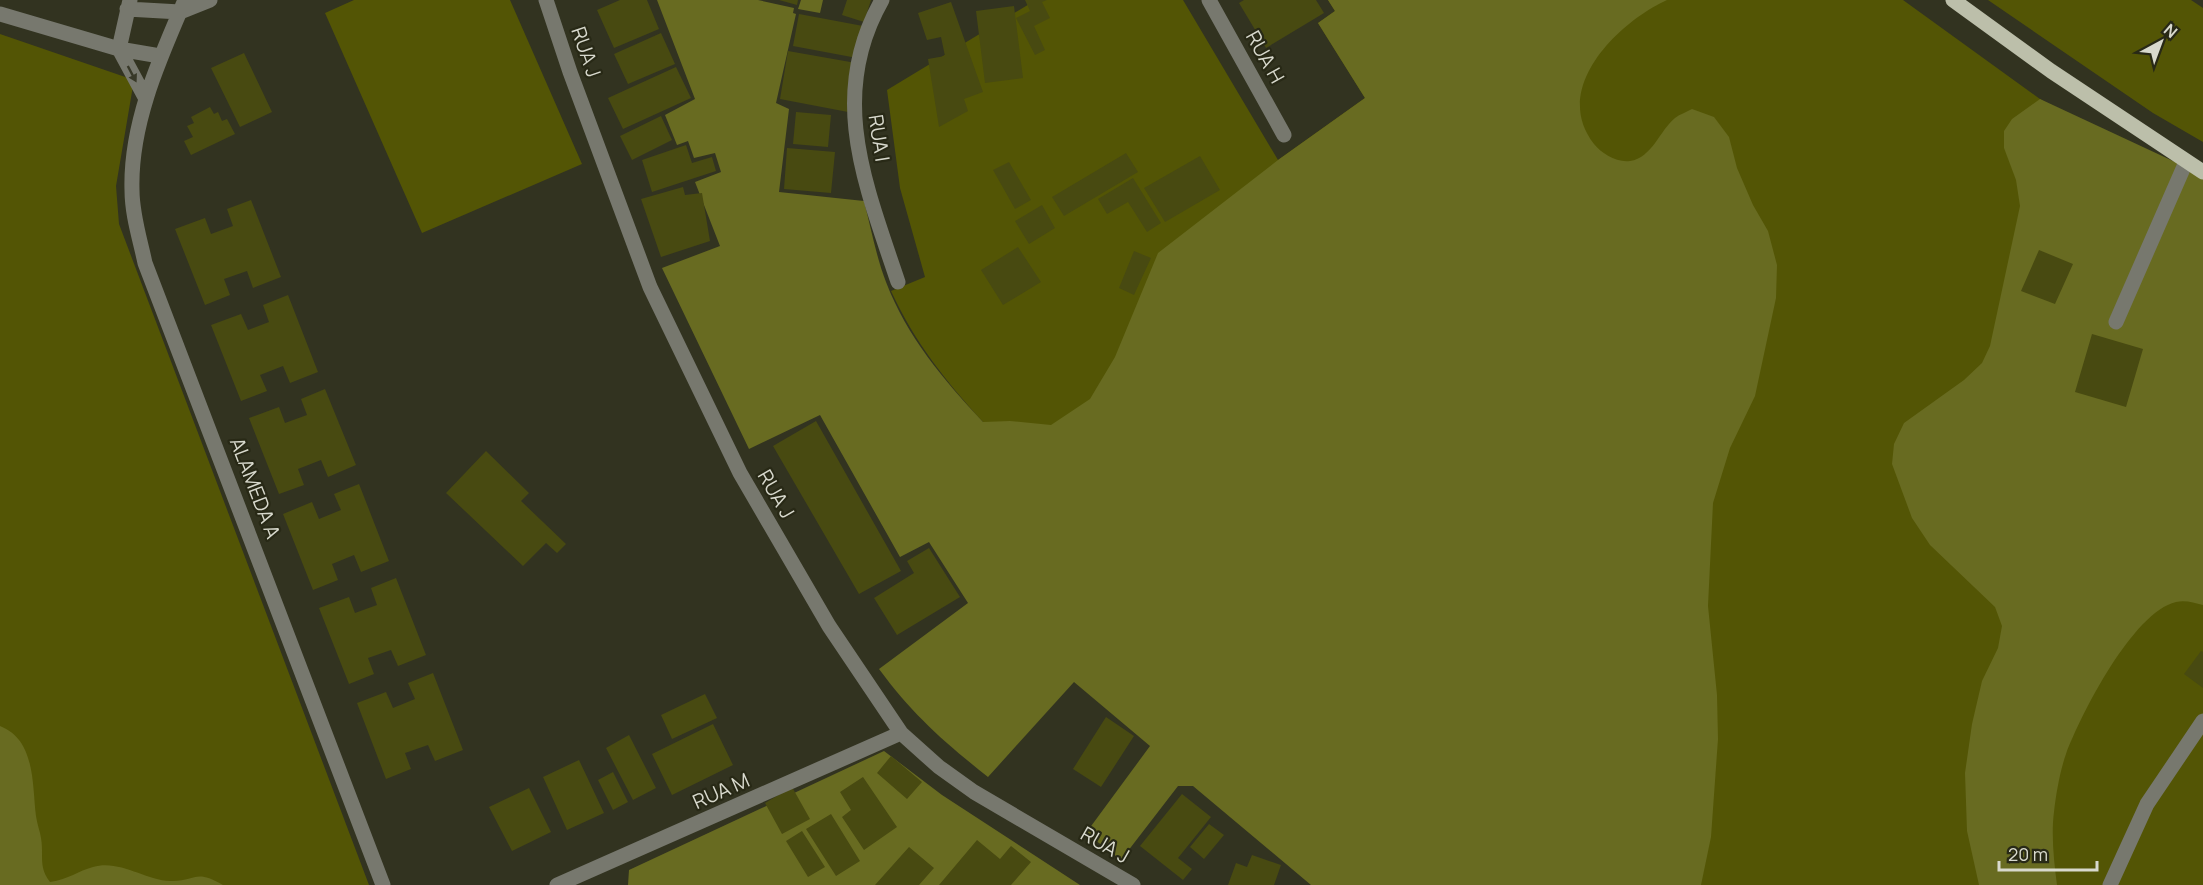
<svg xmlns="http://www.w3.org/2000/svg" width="2203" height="885" viewBox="0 0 2203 885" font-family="Manrope,sans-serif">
	<rect width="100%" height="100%" fill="#323320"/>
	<path fill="#535505" d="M354,0H510L582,164L422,233L325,13Z
		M1036,0H1183L1278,160L1365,98L1318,23L1335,11L1328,0H1903L2040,99L2203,198V885H1335L983,422C945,380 915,343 891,291L925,277L900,188L887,90Z
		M1988,0H2191L2203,8V142L2153,113Z
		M0,34L134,80L116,186L119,224L369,885H0Z"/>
	<path fill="#686b21" d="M657,0H758L794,8L793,13L796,14L776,103L789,109L779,192L864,201C871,228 876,256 886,282C907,337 944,380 983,422L1010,421L1051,425L1090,399L1115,357L1158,253L1278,160L1365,98L1318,23L1335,11L1328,0H1667C1619,22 1550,88 1594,144C1601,153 1617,163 1630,161C1652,158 1660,130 1675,118C1680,114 1687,112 1692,109L1714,117L1729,137L1737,168L1753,205L1768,231L1777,265L1776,298L1755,396L1730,448L1713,503L1708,606L1717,695L1718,739L1711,837L1701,885H1311L1193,786H1178L1121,860L1086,833L1150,746L1074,682L988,777C944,742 913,715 879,669L968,603L929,542L900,557L820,415L749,449L662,268L720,246L695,182L721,172L715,153L694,158L688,141L677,145L665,115L695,99Z
		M801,0H823L820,13L798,9Z
		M2040,99L2203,175V605C2194,603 2186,600 2176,602C2133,612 2081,714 2066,754C2060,771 2056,794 2054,812C2051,835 2054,862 2057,885H1979L1967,831L1965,773L1972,724L1982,681L1998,648L2002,626L1995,607L1930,545L1912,518L1892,464L1894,444L1904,423L1964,380L1982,363L1990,346L2020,206L2016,180L2004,148V131L2012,119Z
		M0,726C36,740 32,785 36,816C37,824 40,831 41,838C44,856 38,867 50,882C69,879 78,871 93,867C119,859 145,880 170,881C196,882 194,868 223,885H0Z
		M884,751L942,795L1080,885H628L629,870Z"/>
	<path fill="#484a11" d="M620,0H647L659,29L614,48L597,10Z
		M779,0H798L797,5Z
		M847,0H871L864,22L842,15Z
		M1025,0H1047L1042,2L1050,18L1034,26L1045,50L1035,55L1016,18L1030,11Z
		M1244,0H1316L1324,13L1266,48L1239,3Z
		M951,2L983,92L964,99L968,111L939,127L928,59L945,56L941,37L927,40L918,13Z
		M1014,6L1023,78L985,83L976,11Z
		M799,14L863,26L857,58L793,46Z
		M661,33L675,64L628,84L614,54Z
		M788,51L856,63L848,112L780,99Z
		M244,53L272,112L240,127L211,68Z
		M676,67L691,98L623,129L608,98Z
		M210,107L214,114L218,112L222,121L227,119L235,134L191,155L184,141L193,137L187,126L194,123L191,117Z
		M796,112L831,115L828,147L793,144Z
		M661,116L672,140L632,160L620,136Z
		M686,145L692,163L712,157L716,171L652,192L642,160Z
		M787,148L835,152L831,193L784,189Z
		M1126,153L1138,172L1064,216L1052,197Z
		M1200,156L1220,190L1165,222L1144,188Z
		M1009,162L1031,200L1015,209L993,170Z
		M1133,178L1161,223L1147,232L1128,202L1107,214L1098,199Z
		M683,187L685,195L702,193L710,241L661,257L641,199Z
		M251,200L281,277L253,288L247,271L224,279L230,295L205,305L175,229L205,218L211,234L233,226L227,209Z
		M1042,205L1055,228L1029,244L1015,221Z
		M1018,247L1041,282L1003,305L981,270Z
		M2039,250L2073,264L2055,304L2021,291Z
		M1134,251L1151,258L1134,295L1119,288Z
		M288,295L318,372L290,383L283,366L260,375L267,391L241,401L211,325L241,314L248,330L269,322L263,305Z
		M2092,334L2143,349L2126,407L2075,392Z
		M325,389L356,465L328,477L321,460L298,469L304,485L279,494L249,418L279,407L285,423L307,415L301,399Z
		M816,421L901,571L859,594L773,446Z
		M486,451L529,493L521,501L566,544L557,553L546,543L523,566L446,493Z
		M359,484L389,561L361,572L354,555L332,564L338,580L313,590L283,514L312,502L319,519L341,510L334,494Z
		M929,548L960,597L897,635L874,598L914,573L907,561Z
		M396,578L426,655L398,666L391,650L368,658L374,674L349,684L319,608L349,597L355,613L377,605L371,588Z
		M2201,651L2203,652V688L2184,674Z
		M433,673L463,750L435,761L428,745L405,753L411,769L386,779L357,703L386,692L393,708L415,699L408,683Z
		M705,694L717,718L672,739L661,715Z
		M1106,717L1134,736L1101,787L1073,769Z
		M713,724L733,765L672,795L652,754Z
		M629,735L656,788L633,800L606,748Z
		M891,756L922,782L907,799L877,773Z
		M579,760L604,813L567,830L543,777Z
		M613,772L628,802L613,810L598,780Z
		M863,777L897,827L864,850L842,817L851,810L840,792Z
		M792,787L810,819L782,834L765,803Z
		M529,788L551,832L512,851L489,807Z
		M1182,794L1211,817L1178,858L1192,869L1183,880L1140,846Z
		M831,814L860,861L836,876L806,829Z
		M1209,824L1224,835L1204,859L1190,847Z
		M802,831L825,867L808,877L786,841Z
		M977,840L1000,859L1011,846L1031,862L1011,885H939Z
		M909,847L934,868L919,885H875Z
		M1252,855L1281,865L1274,885H1228L1236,863L1247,867Z"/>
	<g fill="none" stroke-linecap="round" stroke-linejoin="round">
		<path stroke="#77786e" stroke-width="15" d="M130,0L119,49L146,99
			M185,0C159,60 130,124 132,190C132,215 140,239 145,263L383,885
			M546,0L570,72L650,287L740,473L829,626L901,733L939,767L974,792L1133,885
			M882,0C827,96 866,186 898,282
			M1209,0L1284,135
			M127,9L180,12L210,0
			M0,14L119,49L160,56
			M2116,322L2186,162
			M557,885L901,733
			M2110,885L2147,804L2203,721"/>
		<path stroke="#bcbfaa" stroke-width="15" d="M1953,0L2051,71L2203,172"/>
	</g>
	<defs><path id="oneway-solid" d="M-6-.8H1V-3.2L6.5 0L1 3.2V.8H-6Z" transform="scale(1.5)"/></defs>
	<use fill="#383928" href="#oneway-solid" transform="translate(132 74) rotate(62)"/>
	<g text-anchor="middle" stroke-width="4.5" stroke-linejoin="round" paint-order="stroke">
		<g font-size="20" fill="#d8d9cd" stroke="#282916">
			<text transform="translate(586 52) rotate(71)" y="7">RUA J</text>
			<text transform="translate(1265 57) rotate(61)" y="7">RUA H</text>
			<text transform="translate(879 138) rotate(81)" y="7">RUA I</text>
			<text transform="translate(255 488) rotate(69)" y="7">ALAMEDA A</text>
			<text transform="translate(776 494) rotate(60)" y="7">RUA J</text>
			<text transform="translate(721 791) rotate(-24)" y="7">RUA M</text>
			<text transform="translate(1105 845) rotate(30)" y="7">RUA J</text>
		</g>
	</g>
	<g transform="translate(2161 42) rotate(41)" stroke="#282916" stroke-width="4.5" paint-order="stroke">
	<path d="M0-4.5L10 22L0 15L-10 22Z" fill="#d8d9cd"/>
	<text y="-9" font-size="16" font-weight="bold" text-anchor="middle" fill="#d8d9cd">N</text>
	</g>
	<path d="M1999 861v9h98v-9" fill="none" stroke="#d8d9cd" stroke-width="3"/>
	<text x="2008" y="861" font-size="18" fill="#d8d9cd" stroke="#282916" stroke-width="4.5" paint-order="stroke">20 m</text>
</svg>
